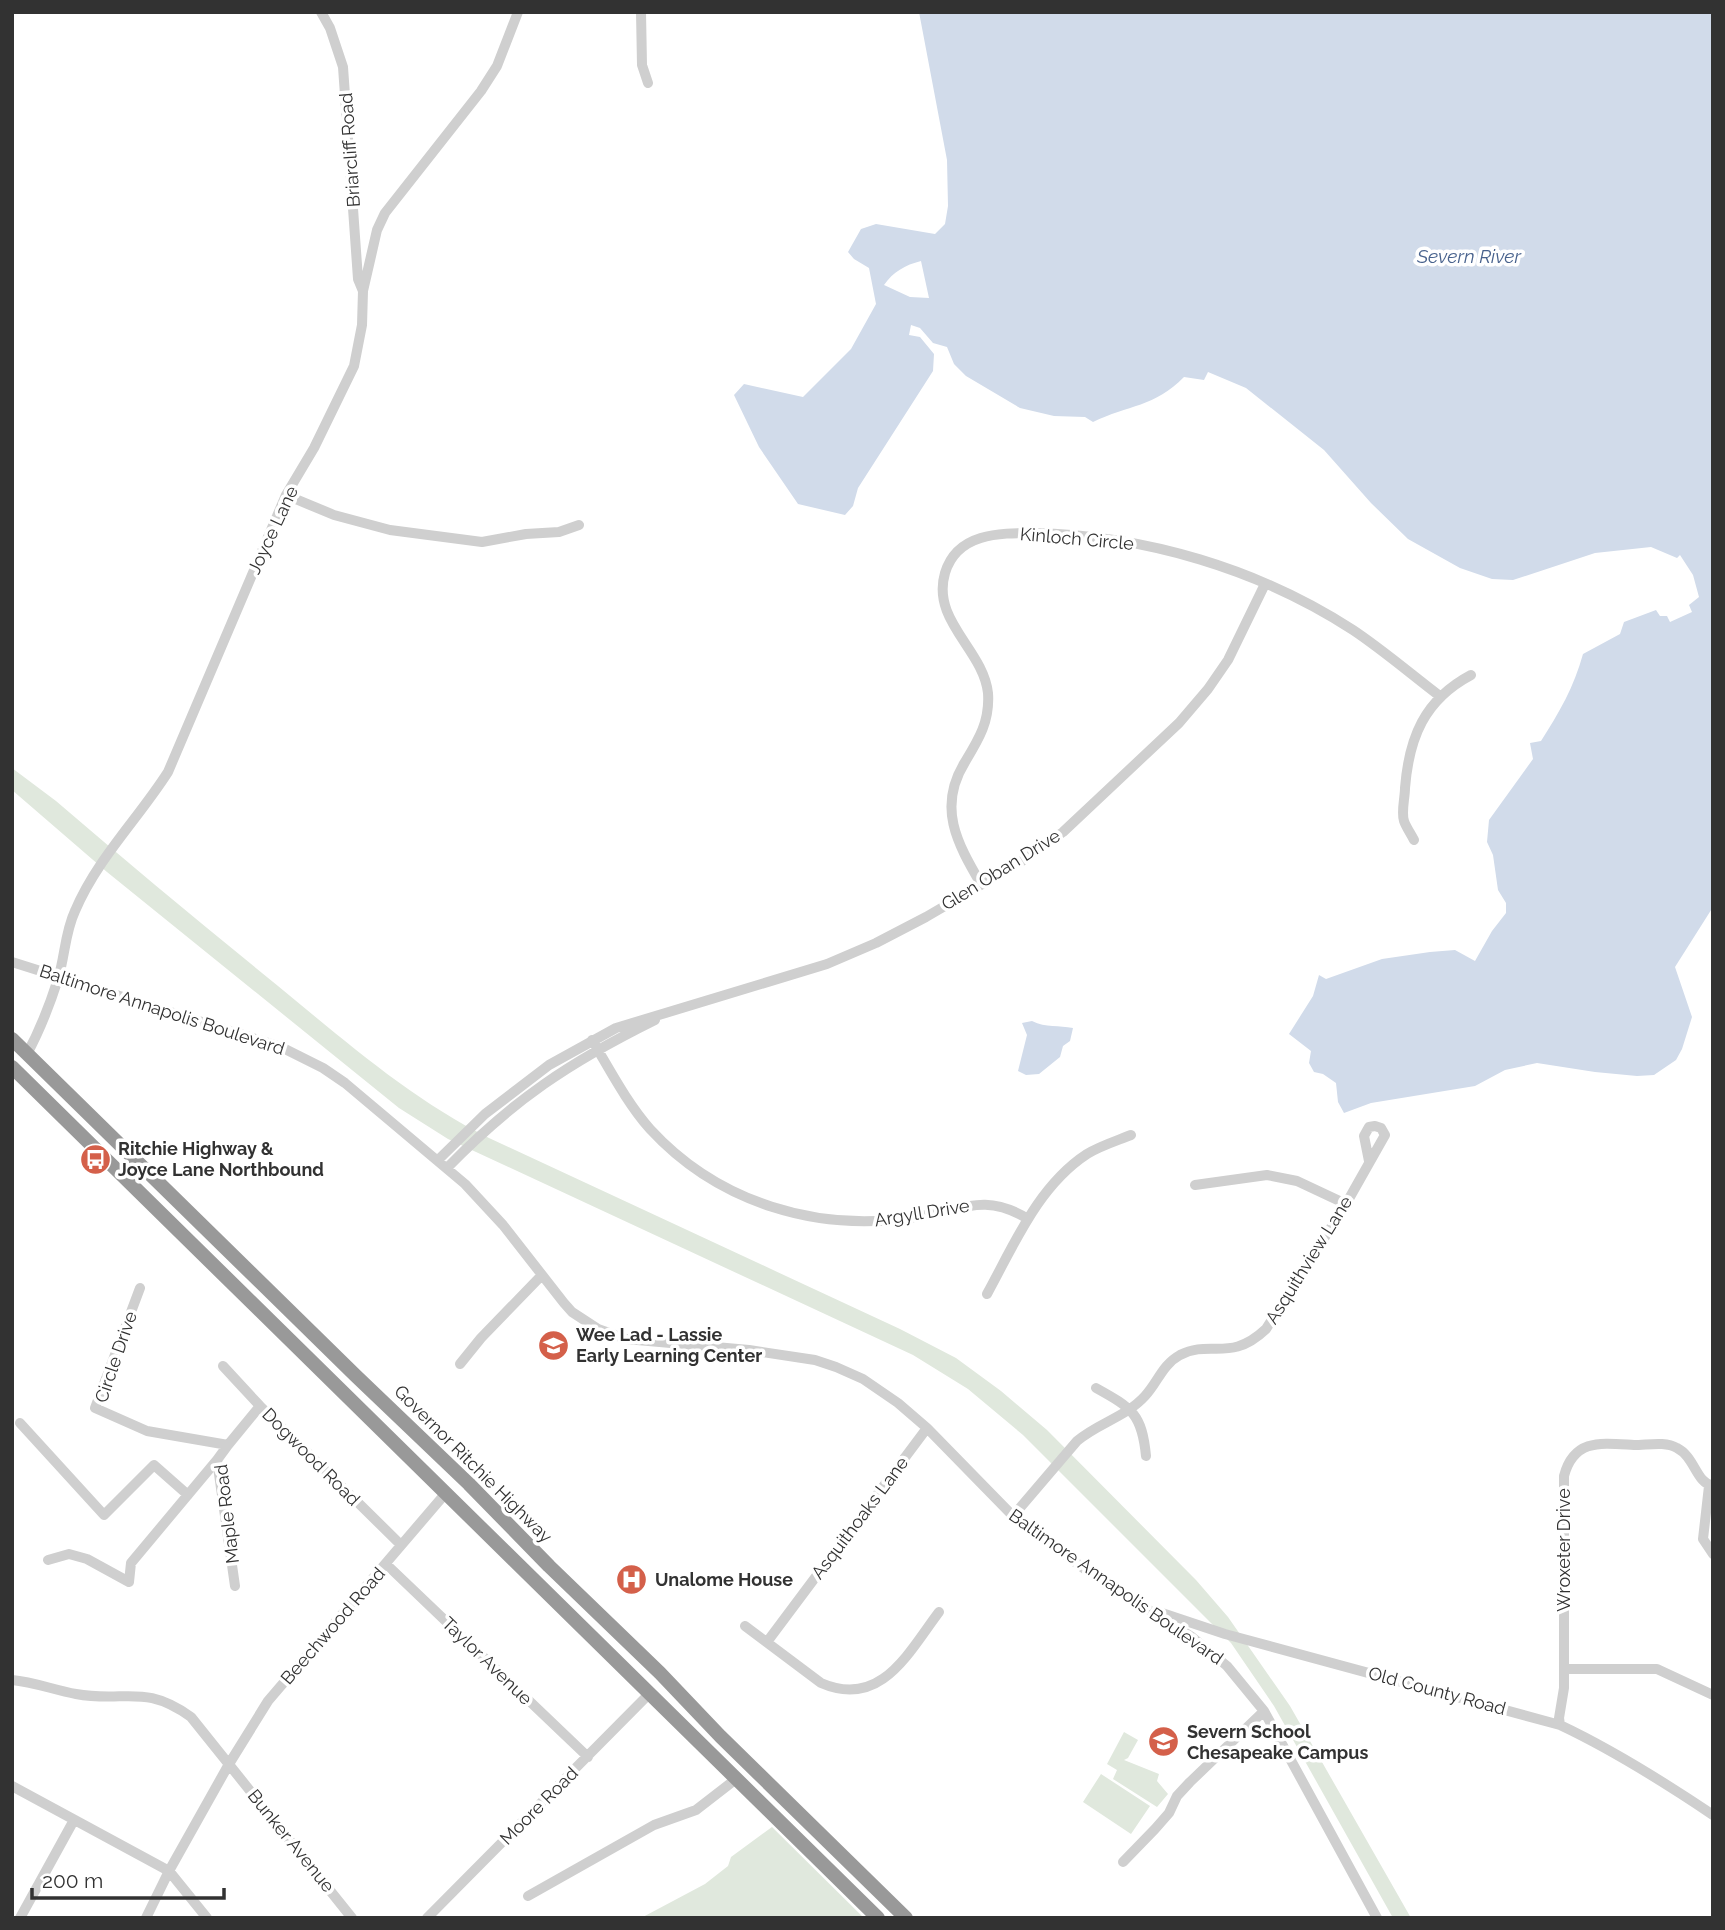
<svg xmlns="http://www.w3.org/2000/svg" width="1725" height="1930" viewBox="0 0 1725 1930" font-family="Raleway,sans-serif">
	<rect width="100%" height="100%" fill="#fff"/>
	<path fill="#e0e8dd" d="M12,768L56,801C129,864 203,925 278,986C345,1041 411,1099 489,1138L900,1329L956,1358L1001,1391L1047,1430L1196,1580L1228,1617L1290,1706L1411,1918H1393L1274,1706L1231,1643L1023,1435L968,1389L913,1355L448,1139L399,1108L107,872L12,790Z
		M1124,1732L1138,1740L1128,1758L1124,1760L1159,1774L1157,1781L1168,1794L1157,1807L1113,1779L1117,1770L1107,1764Z
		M1101,1774L1150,1806L1131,1834L1083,1802Z
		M772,1827L864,1918H641L705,1884L728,1866L731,1857Z"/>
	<path fill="#d1dbea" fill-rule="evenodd" d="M919,12H1713V907L1675,967L1692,1017L1682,1049L1676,1060L1654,1075L1637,1076L1595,1072L1537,1063L1505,1070L1475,1086L1371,1103L1344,1113L1338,1102L1336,1083L1323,1074L1314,1072L1309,1063L1311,1051L1289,1034L1313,996L1319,975L1326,979L1382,959L1430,952L1455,950L1475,961L1492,931L1506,913V903L1498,890L1493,855L1487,842L1489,820L1533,759L1530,743L1541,741C1559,713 1574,687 1583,654L1620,634L1624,622L1656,610L1660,616H1667L1670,622L1692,612L1689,605L1699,597L1693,575L1680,555L1677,558L1651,547L1595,553L1513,580L1492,579L1460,568L1408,539L1371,503L1324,450L1246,388L1208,372L1204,380L1184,377C1155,407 1128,405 1093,422L1085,417L1054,416L1020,408L966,376L954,364L947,347L933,343L920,328L911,325L909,335L920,337L934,354L933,371L858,488L853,506L845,515L798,504L759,447L734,395L744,384L803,397L851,349L876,304L869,268L854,259L848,252L861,229L876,224L935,234L945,224L948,206L947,160ZM921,261L929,298L910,297L884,285C893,272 905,265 921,261Z
		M1032,1021C1046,1028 1059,1025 1073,1028L1070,1041L1063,1046L1060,1057L1039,1074L1026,1075L1018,1071L1027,1035L1022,1023Z"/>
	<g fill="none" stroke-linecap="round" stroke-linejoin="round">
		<path stroke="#cfcfcf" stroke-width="10" d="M321,12L330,28L343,67L358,279L363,291
			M641,12L642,65L648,83
			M286,495L334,515L390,530L482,542L526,534L559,532L579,525
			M1414,840C1411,834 1406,827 1404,821C1401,812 1405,798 1405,788C1409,738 1424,700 1471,675
			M981,884C957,843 937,807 965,762C979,739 990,721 988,693C983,649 931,621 945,573C957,533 999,533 1033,533C1145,535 1259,569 1353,630C1383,650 1412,675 1441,697
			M12,962L281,1047L323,1068L345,1083L465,1184L503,1225L564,1303L572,1312L598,1329L626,1339L749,1350L815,1360L836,1367L863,1379L898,1403L927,1428L1013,1516L1094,1576L1192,1637L1227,1666L1264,1711L1377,1918
			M592,1040C610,1070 627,1103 650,1129C718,1203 818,1233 916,1217C961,1210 985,1192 1028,1219
			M27,1054C40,1030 50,1004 58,979C65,956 65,932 75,911C97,859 138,819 168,772L286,495L314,448L354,366L362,325L363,291L377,230L385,213L481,91L497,66L518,12
			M438,1160L485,1114L549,1065L616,1028L827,964L876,943L926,917L1022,861L1063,832L1179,723L1208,689L1228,660L1265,584
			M447,1168C513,1100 570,1062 655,1020
			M1195,1185L1267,1175L1297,1181L1346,1204
			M140,1288L95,1408L147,1431L228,1445L260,1406
			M987,1294C1014,1245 1038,1186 1087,1154C1100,1146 1116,1141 1131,1135
			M460,1364L481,1338L541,1276
			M223,1366L260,1406L401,1545
			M1096,1388C1132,1408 1142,1414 1146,1456
			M20,1423L104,1515L154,1465L188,1495
			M228,1445L217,1460L235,1586
			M1709,1486L1703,1539L1713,1554
			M1013,1516L1077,1441C1098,1423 1126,1417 1145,1396C1158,1382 1162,1365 1180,1355C1211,1339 1230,1363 1266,1329L1346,1204L1385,1135L1381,1128L1375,1126L1369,1127L1364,1136L1369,1161
			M48,1560L69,1554L87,1559L129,1582L131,1563L217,1460
			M386,1564L588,1757
			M1159,1612L1225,1634L1560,1725C1613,1750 1664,1782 1713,1815
			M745,1626L821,1683C881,1709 908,1653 939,1612
			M767,1642L927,1428
			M1564,1669H1657L1713,1695
			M12,1680C34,1682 54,1690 76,1694C125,1703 144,1683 191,1717L352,1918
			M1560,1725L1559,1718L1564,1688V1476C1574,1438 1602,1443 1634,1445C1648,1445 1665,1441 1677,1448C1695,1457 1696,1483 1713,1486
			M12,1786L169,1871L207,1918
			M1123,1862L1155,1829L1169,1813L1177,1796L1190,1782L1264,1711
			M528,1896L654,1825L696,1810L736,1779
			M20,1918L74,1820
			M146,1918L169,1871L229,1764L268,1701L445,1494
			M427,1918L650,1693"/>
		<path stroke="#999" stroke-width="14" d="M12,1039L356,1376L469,1484L549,1566L660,1673L720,1736L906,1918
			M12,1067L878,1918"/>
	</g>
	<defs>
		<symbol id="bus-disc" viewBox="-11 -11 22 22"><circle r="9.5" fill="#d4604a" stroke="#fff"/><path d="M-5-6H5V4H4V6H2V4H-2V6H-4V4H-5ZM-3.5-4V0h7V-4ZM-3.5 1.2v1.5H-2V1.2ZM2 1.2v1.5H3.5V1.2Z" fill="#fff"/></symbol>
		<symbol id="school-disc" viewBox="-11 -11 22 22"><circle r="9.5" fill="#d4604a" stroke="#fff"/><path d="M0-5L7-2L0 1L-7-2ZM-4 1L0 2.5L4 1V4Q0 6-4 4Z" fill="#fff"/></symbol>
		<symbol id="hospital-disc" viewBox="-11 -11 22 22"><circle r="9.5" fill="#d4604a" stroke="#fff"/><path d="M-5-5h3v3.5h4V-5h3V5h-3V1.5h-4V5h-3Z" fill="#fff"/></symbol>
	</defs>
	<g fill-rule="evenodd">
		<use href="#bus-disc" x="78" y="1142" width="35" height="35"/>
		<use href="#school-disc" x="536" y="1328" width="35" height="35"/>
		<use href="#hospital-disc" x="614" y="1562" width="35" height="35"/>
		<use href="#school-disc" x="1146" y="1724" width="35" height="35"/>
	</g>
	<g text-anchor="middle" stroke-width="7" stroke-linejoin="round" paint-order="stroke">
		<g font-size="18" fill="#323232" stroke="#fff">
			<text transform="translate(350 150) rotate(-94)" y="6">Briarcliff Road</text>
			<text transform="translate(273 530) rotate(-65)" y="6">Joyce Lane</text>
			<text transform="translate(1077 539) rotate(5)" y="6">Kinloch Circle</text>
			<text transform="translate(1001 870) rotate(-32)" y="6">Glen Oban Drive</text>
			<text transform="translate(162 1010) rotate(18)" y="6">Baltimore Annapolis Boulevard</text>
			<text transform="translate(922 1213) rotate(-9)" y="6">Argyll Drive</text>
			<text transform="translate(1309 1260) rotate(-58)" y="6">Asquithview Lane</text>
			<text transform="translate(116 1357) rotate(-71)" y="6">Circle Drive</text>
			<text transform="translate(311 1457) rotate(45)" y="6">Dogwood Road</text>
			<text transform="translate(473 1464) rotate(45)" y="6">Governor Ritchie Highway</text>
			<text transform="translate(227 1514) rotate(-97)" y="6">Maple Road</text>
			<text transform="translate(860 1518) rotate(-53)" y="6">Asquithoaks Lane</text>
			<text transform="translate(1564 1550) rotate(-90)" y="6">Wroxeter Drive</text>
			<text transform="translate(1116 1587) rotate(35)" y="6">Baltimore Annapolis Boulevard</text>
			<text transform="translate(333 1626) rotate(-49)" y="6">Beechwood Road</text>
			<text transform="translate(487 1661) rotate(44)" y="6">Taylor Avenue</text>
			<text transform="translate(1437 1691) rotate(15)" y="6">Old County Road</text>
			<text transform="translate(539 1806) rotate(-45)" y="6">Moore Road</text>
			<text transform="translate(291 1841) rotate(51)" y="6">Bunker Avenue</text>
		</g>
		<g font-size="18" font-weight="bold" fill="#323232" stroke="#fff" text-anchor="start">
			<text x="118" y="1155">Ritchie Highway &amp;<tspan x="118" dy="21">Joyce Lane Northbound</tspan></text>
			<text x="576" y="1341">Wee Lad - Lassie<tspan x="576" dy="21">Early Learning Center</tspan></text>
			<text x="655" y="1586">Unalome House</text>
			<text x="1187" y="1738">Severn School<tspan x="1187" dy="21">Chesapeake Campus</tspan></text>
		</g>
		<g font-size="19" font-style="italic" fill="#48628d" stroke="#fff">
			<text x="1469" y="263">Severn River</text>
		</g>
	</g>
	<rect width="1725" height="1930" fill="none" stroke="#323232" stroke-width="28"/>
	<path d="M32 1888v10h192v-10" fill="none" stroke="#323232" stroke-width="3.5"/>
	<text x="42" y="1888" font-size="21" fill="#323232" stroke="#ffffff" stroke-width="5" paint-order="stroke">200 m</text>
</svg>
